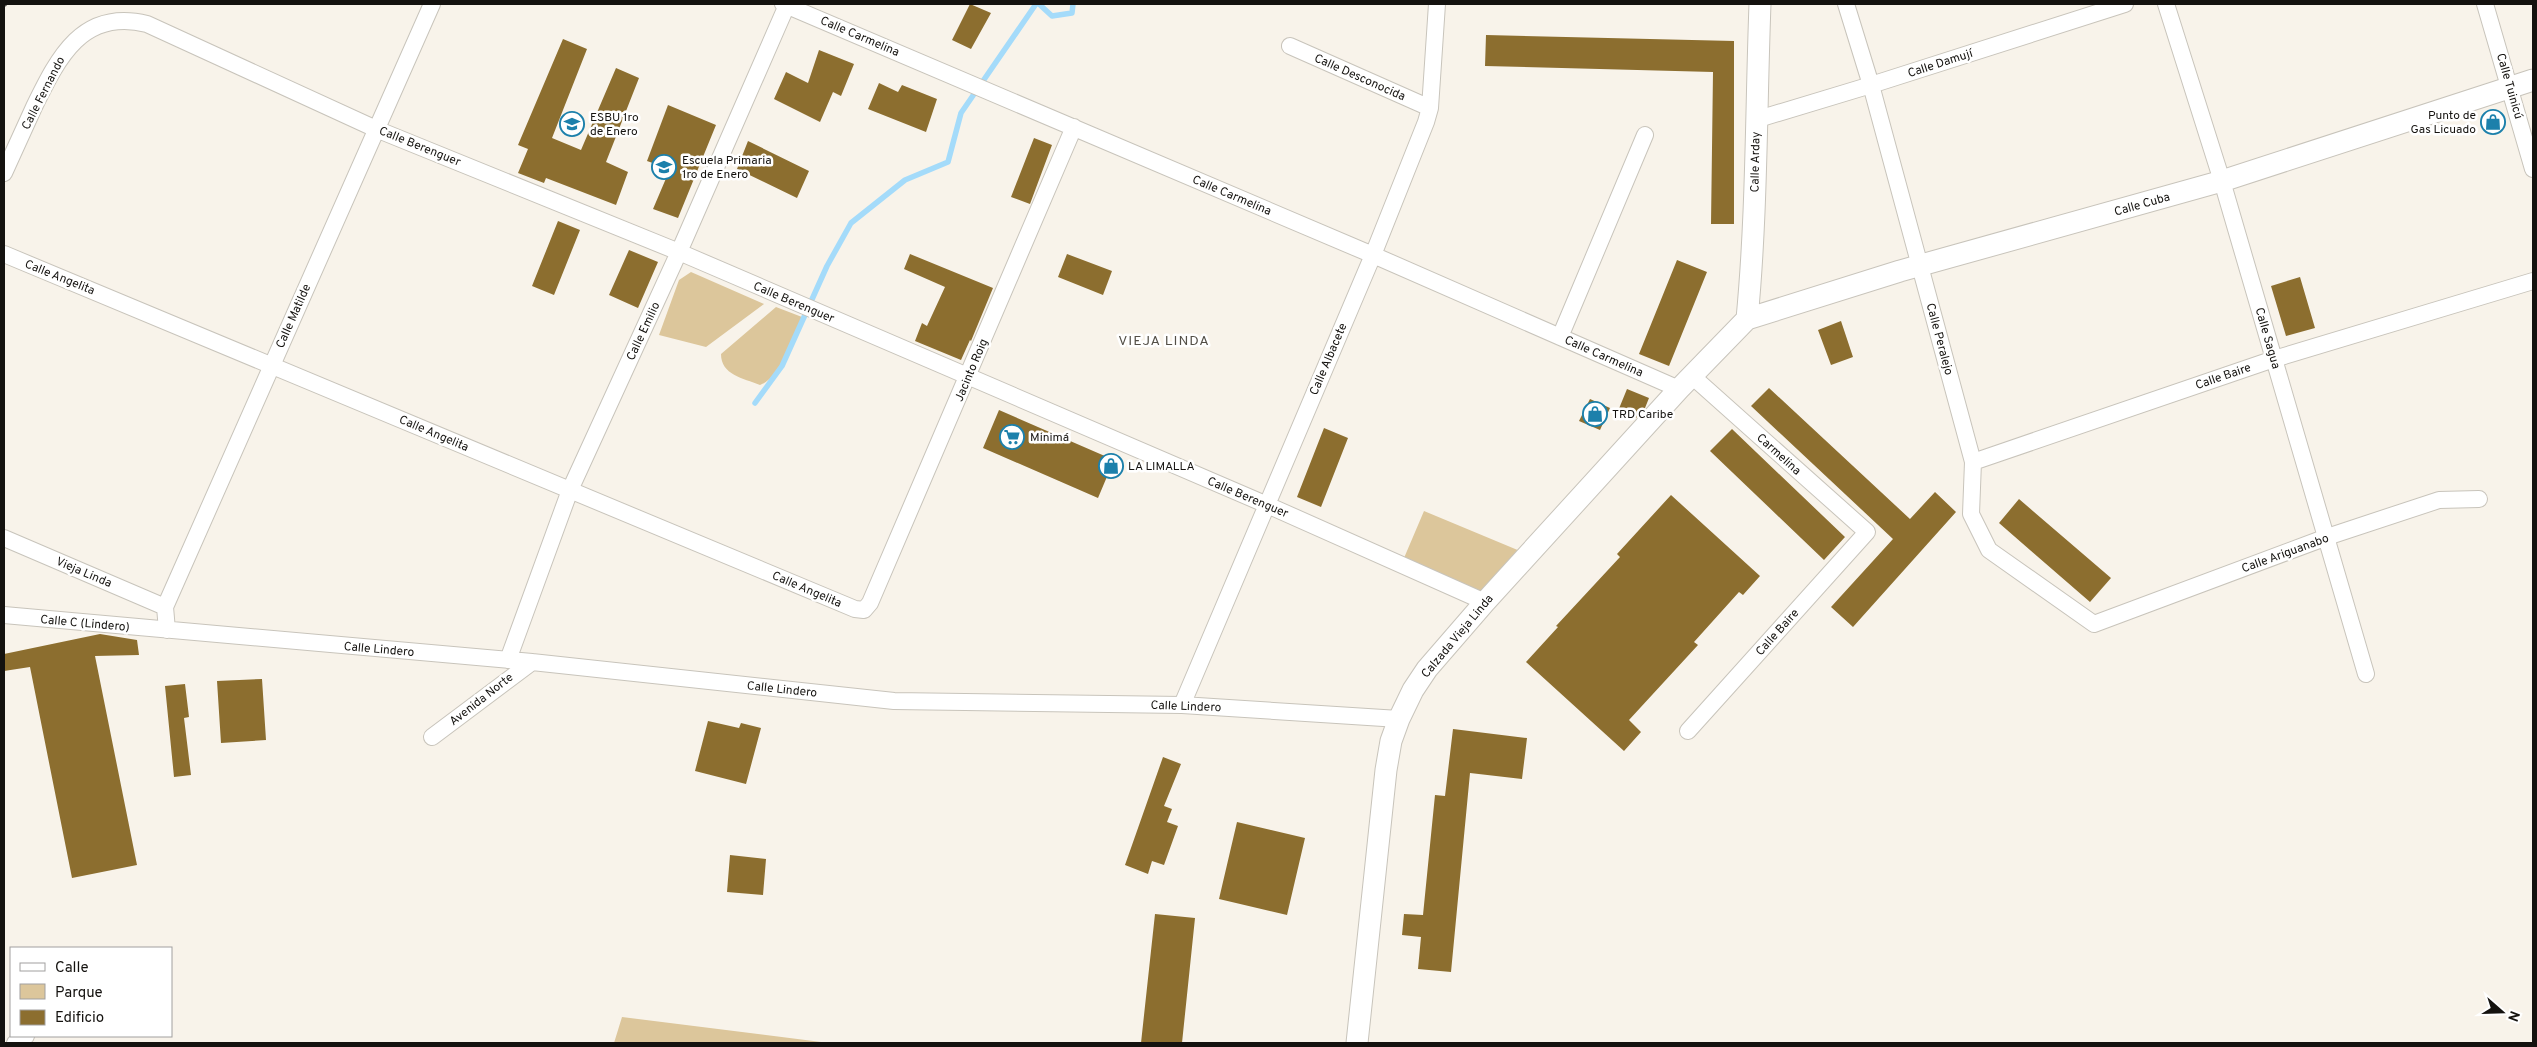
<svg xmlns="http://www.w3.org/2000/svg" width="2537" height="1047" viewBox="0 0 2537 1047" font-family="Overpass,sans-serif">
	<rect width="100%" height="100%" fill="#f8f3ea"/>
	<path fill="#dcc69b" d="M691,272L764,304L706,347L659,335L679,280Z
		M776,307L802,317C792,338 783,376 760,385C743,378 721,375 721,354Z
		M1424,511L1520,551L1486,594L1404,558Z
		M622,1017L829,1043H614Z"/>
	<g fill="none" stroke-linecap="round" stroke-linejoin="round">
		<path stroke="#a4dbfa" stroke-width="5.5" d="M1039,4L1052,16L1072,13L1073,4
			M755,403L782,366L827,266L851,223L905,180L948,162L961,113L1036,4"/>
	</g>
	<path fill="#8c6e2f" d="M970,4L991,13L971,49L952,40Z
		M1486,35L1734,41V224H1711L1713,72L1485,66Z
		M563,39L587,49L552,138L581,150L616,68L639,78L606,162L628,172L616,205L546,178L544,183L518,173L528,149L518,145Z
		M819,50L854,64L841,96L833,92L820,122L774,99L786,72L808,83Z
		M879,83L898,92L902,85L937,99L926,132L868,109Z
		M668,105L716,125L678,218L653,209L670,169L647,161Z
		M1034,138L1052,145L1030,204L1011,197Z
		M748,141L809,171L797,198L737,169Z
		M558,221L580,230L554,295L532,286Z
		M629,250L658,262L638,308L609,295Z
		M910,254L993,288L971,341L970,340L961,360L915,341L922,323L927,326L945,287L904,269Z
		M1067,254L1112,271L1103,295L1058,277Z
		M1677,260L1707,272L1669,366L1639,354Z
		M2300,277L2315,328L2286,336L2271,286Z
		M1841,321L1853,357L1831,365L1818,330Z
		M1769,388L1910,519L1935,492L1956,512L1853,627L1831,607L1893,539L1751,406Z
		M1627,389L1649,398L1645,408L1636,418L1618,411Z
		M1590,399L1610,408L1600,430L1579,421Z
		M999,410L1114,460L1098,498L983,448Z
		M1324,428L1348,438L1321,507L1297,497Z
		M1732,429L1845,537L1824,560L1710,451Z
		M1671,495L1760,576L1743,595L1739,592L1694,642L1698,645L1629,720L1641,732L1624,751L1526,662L1558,627L1556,626L1620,557L1617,554Z
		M2019,499L2111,578L2090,602L1999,523Z
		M100,634L137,640L139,655L95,656L137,865L72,878L30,667L4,671V654Z
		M262,679L266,740L221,743L217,681Z
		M185,684L189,717L184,718L191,775L174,777L165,686Z
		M708,721L739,728L741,723L761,728L746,784L695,771Z
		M1453,729L1527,738L1522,779L1470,773L1451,972L1418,969L1421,937L1402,935L1404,914L1423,915L1435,795L1445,796Z
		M1163,757L1181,764L1164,806L1172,809L1167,822L1178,826L1164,865L1152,861L1148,874L1125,865Z
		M1237,822L1305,838L1287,915L1219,899Z
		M730,855L766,859L763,895L727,892Z
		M1155,914L1195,918L1182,1043H1141Z"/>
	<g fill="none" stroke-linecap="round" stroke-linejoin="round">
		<defs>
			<path id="minor" d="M783,4L1373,255L1679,389
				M1846,4L1871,85L1973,462L1971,514L1989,550L2094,624L2327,537L2439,500L2479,499
				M2166,4L2222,181L2366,674
				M2485,4L2533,169
				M1290,46L1430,108
				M1755,120L1871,85L2125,4
				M4,173C14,151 24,129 34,107C58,58 82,8 147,24L376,129L679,252L1265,504L1485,602
				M4,254L855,609L864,610L870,603L1074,127
				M1560,337L1645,135
				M1973,462L2274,359L2533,281
				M4,538L165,607
				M4,615L532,662L894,701L1182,705L1399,719
				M167,630L165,607L432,4
				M508,660L570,490L679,252L787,5
				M1182,705L1373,255L1426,122L1430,108L1437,4
				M1688,731L1867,532L1692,376
				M432,737L532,662
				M15,1043L26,1036"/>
			<path id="tertiary" d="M1747,319C1757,214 1756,109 1760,4
				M1357,1043L1386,770L1391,741L1399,719L1413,690L1427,669L1485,602L1679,389L1747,319L1900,271L2222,181L2533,80"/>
		</defs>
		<use href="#minor" stroke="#c8c4bb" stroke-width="18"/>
		<use href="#tertiary" stroke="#c8c4bb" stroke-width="23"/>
		<use href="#minor" stroke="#fff" stroke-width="16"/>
		<use href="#tertiary" stroke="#fff" stroke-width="21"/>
		<path stroke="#54514c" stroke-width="4" stroke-dasharray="8 4" stroke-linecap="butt" d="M4,5L6,4"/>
	</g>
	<defs>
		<symbol id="shop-ring" viewBox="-11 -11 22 22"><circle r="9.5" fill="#fff" stroke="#1c80ab" stroke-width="1.5"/><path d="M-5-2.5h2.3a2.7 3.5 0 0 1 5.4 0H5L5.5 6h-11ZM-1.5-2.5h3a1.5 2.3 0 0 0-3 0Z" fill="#1c80ab"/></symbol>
		<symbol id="school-ring" viewBox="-11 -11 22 22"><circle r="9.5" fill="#fff" stroke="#1c80ab" stroke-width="1.5"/><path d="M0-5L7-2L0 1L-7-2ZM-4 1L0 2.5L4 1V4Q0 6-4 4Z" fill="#1c80ab"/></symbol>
		<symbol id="supermarket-ring" viewBox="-11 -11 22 22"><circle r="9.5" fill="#fff" stroke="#1c80ab" stroke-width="1.5"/><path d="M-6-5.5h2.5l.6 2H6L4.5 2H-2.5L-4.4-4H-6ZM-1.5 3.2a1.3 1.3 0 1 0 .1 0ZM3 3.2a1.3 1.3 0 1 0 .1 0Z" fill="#1c80ab"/></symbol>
	</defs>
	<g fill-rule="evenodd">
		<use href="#shop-ring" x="2479" y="108" width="28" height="28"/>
		<use href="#school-ring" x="558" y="110" width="28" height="28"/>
		<use href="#school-ring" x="650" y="153" width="28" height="28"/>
		<use href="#shop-ring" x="1581" y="400" width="28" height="28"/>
		<use href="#supermarket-ring" x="998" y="423" width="28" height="28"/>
		<use href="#shop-ring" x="1097" y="452" width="28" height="28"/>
	</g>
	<g text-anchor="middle" stroke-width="5" stroke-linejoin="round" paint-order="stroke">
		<g font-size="12" fill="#14120f" stroke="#fff">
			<text transform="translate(860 36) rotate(23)" y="4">Calle Carmelina</text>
			<text transform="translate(1940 63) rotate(-18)" y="4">Calle Damují</text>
			<text transform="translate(1360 77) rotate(24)" y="4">Calle Desconocida</text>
			<text transform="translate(2510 86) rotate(74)" y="4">Calle Tuinicú</text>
			<text transform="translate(43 93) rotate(-63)" y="4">Calle Fernando</text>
			<text transform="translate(420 146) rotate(22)" y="4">Calle Berenguer</text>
			<text transform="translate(1755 162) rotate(-89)" y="4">Calle Arday</text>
			<text transform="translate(1232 195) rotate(23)" y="4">Calle Carmelina</text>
			<text transform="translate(2142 204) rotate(-16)" y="4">Calle Cuba</text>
			<text transform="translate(60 277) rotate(22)" y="4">Calle Angelita</text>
			<text transform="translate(794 302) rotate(23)" y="4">Calle Berenguer</text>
			<text transform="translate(293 316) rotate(-66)" y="4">Calle Matilde</text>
			<text transform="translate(643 331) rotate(-65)" y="4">Calle Emilio</text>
			<text transform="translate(2268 338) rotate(74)" y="4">Calle Sagua</text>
			<text transform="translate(1940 339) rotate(75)" y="4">Calle Peralejo</text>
			<text transform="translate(1604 356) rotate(24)" y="4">Calle Carmelina</text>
			<text transform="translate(1328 359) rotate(-67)" y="4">Calle Albacete</text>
			<text transform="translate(971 370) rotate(-67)" y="4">Jacinto Roig</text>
			<text transform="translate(2223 376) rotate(-19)" y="4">Calle Baire</text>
			<text transform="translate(434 433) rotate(23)" y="4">Calle Angelita</text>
			<text transform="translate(1779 454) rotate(42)" y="4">Carmelina</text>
			<text transform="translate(1248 497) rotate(23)" y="4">Calle Berenguer</text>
			<text transform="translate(2285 553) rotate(-20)" y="4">Calle Ariguanabo</text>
			<text transform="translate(84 572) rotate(23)" y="4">Vieja Linda</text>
			<text transform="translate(807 589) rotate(23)" y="4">Calle Angelita</text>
			<text transform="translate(85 623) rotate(5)" y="4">Calle C (Lindero)</text>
			<text transform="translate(1777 632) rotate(-48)" y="4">Calle Baire</text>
			<text transform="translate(1457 636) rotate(-50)" y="4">Calzada Vieja Linda</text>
			<text transform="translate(379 649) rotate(5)" y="4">Calle Lindero</text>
			<text transform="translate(782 689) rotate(6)" y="4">Calle Lindero</text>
			<text transform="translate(481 699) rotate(-38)" y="4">Avenida Norte</text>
			<text transform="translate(1186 706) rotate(2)" y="4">Calle Lindero</text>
		</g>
		<g font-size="12" fill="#14120f" stroke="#fff" text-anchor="start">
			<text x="2476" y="119" text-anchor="end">Punto de<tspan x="2476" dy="14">Gas Licuado</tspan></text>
			<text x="590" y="121">ESBU 1ro<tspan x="590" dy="14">de Enero</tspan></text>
			<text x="682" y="164">Escuela Primaria<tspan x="682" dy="14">1ro de Enero</tspan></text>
			<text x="1612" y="418">TRD Caribe</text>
			<text x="1030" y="441">Minimá</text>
			<text x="1128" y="470">LA LIMALLA</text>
		</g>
		<g font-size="14" letter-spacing="1" fill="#534f47" stroke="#fff">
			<text x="1164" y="345">VIEJA LINDA</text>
		</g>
	</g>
	<rect width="2537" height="1047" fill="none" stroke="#14120f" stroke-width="10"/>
	<rect x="10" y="947" width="162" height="90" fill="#ffffff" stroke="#a1a09f"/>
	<rect x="20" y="963" width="25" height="8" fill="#ffffff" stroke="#a1a09f"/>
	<text x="55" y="972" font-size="15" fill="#14120f">Calle</text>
	<rect x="20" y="984" width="25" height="15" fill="#dcc69b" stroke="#a1a09f"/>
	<text x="55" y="997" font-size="15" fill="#14120f">Parque</text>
	<rect x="20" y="1010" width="25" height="15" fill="#8c6e2f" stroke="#a1a09f"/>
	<text x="55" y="1022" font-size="15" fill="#14120f">Edificio</text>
	<g transform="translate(2502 1012) rotate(110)" stroke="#ffffff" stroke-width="4" paint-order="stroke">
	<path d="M0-4L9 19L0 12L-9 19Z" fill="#14120f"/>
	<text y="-8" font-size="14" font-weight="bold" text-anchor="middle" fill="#14120f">N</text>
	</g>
</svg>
